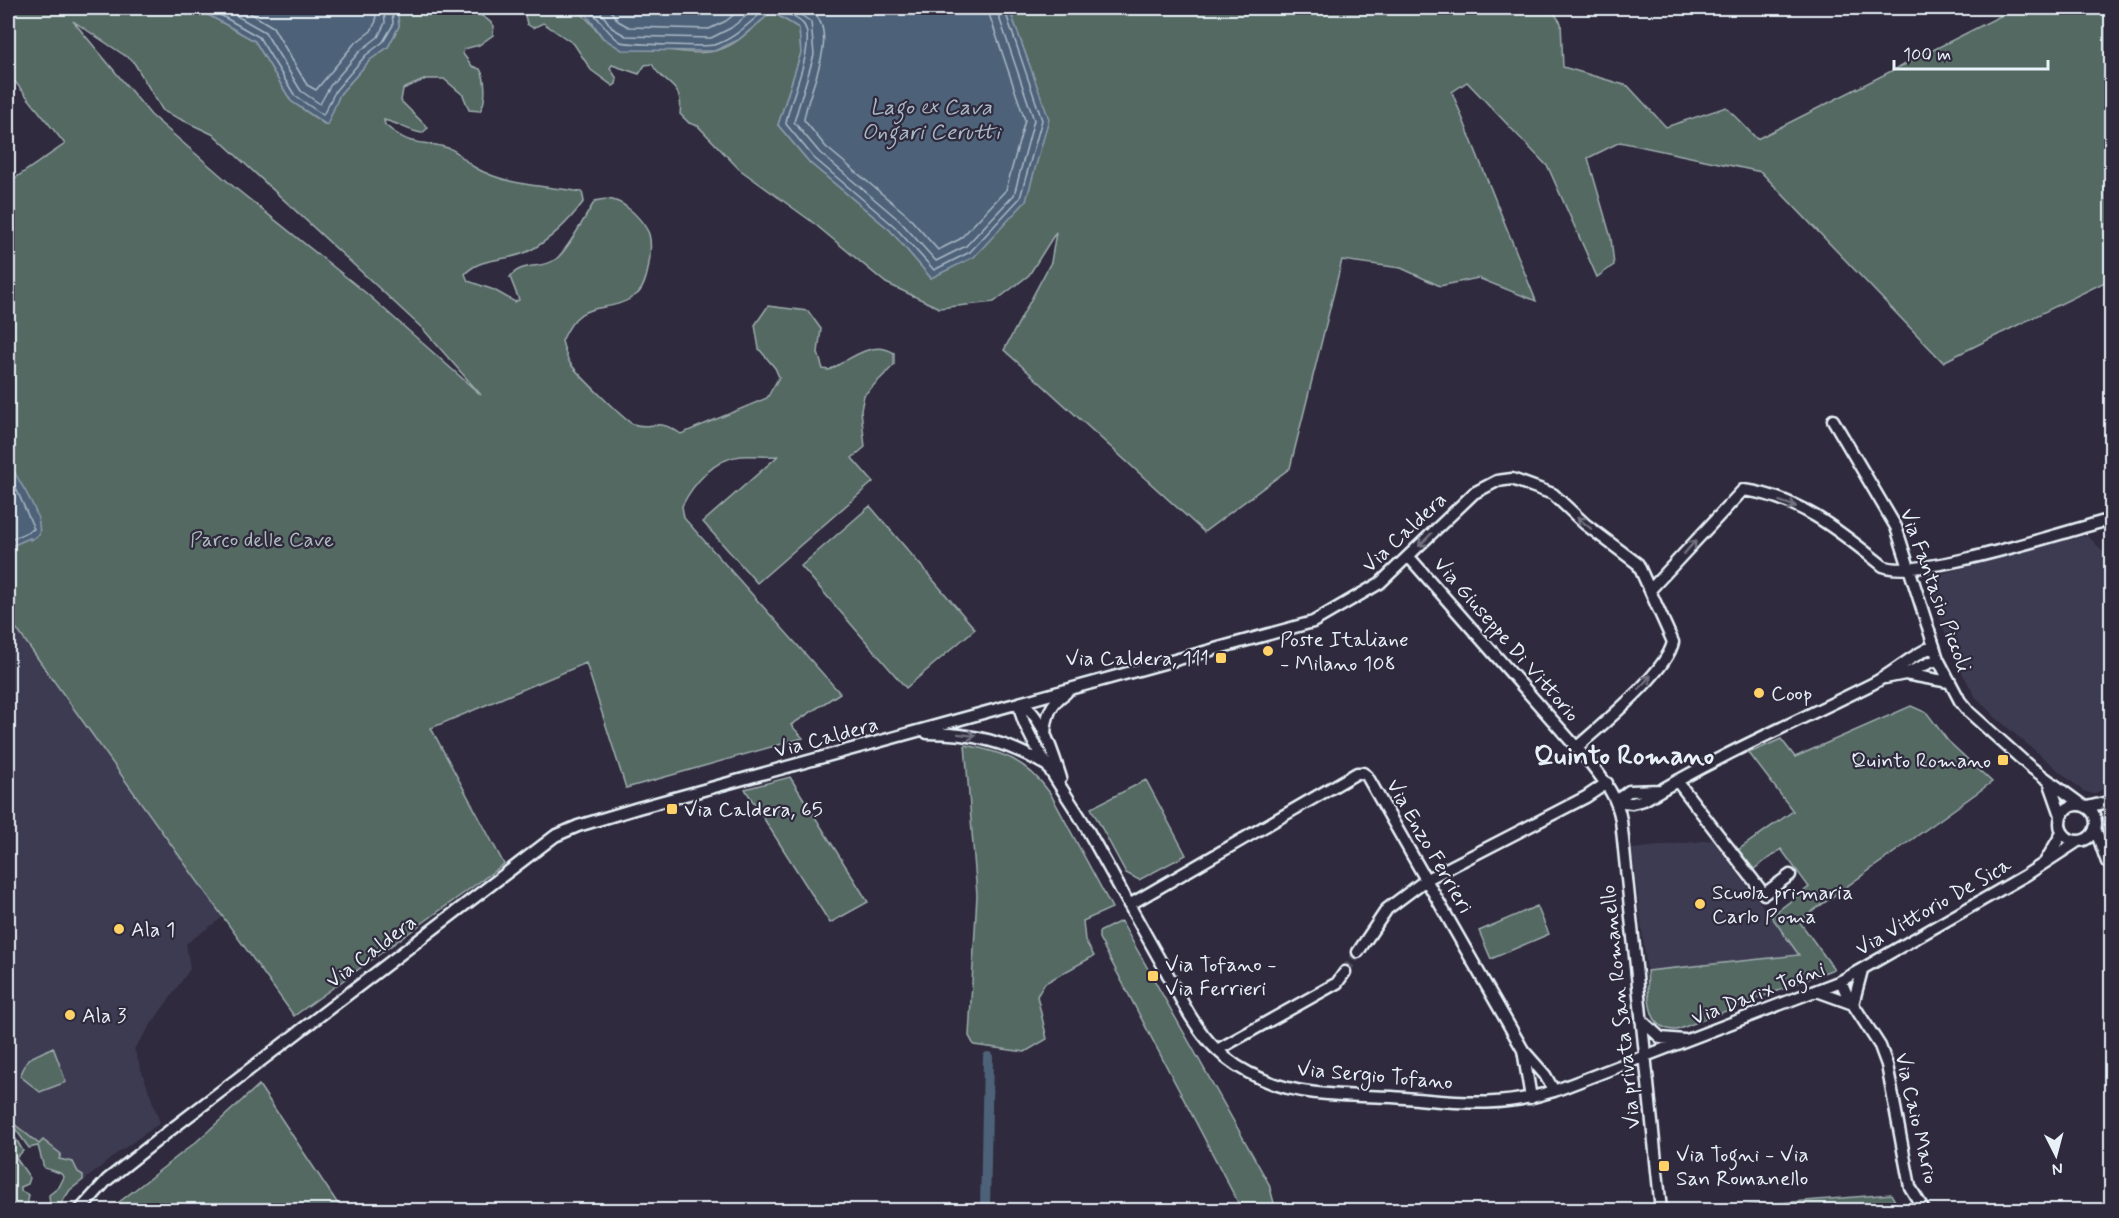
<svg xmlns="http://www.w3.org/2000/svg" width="2119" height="1218" viewBox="0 0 2119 1218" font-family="Mynerve,sans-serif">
	<rect width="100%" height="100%" fill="#2f2a3d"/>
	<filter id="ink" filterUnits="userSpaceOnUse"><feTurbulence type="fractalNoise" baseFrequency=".0167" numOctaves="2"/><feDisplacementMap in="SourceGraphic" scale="12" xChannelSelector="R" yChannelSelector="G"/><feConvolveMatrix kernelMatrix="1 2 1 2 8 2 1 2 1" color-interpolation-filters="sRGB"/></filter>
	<g filter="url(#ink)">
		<path fill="#3e3b51" d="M2087,535L2112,561L2111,781L2102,790L2093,794L2083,791L1995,717L1975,696L1953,656L1929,586L1940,574Z
			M8,628H15L223,917L186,944L190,969L134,1049L160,1123L116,1154L73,1190L49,1153L8,1118Z
			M1712,840L1800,955L1647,971L1632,849Z"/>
		<path fill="#556964" stroke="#9eadae" stroke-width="1.5" fill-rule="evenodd" d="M8,8H196L255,41L291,101L326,125L340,94L370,60L388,47L399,26L397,8C430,8 472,0 494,26L493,35L479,45L464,49L463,54L472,66L480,69C486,79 487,100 480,111L469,110L463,95L444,79H426L403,89L401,101L428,128L422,133C408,131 398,123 384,120L385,125C414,149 418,139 448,148C458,150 465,162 474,167C506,186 546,186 582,192L584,201C570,220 550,240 529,251C508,262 481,256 465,274L468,281L494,290L515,302L519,300L510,277C522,261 542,270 556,259C569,249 585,216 595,201C608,197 619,200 629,209C636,214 646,226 649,234C653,248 648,287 636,295C604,318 583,293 562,341C564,348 566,357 570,363C575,371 626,422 633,424C654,431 655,416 681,434L767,398L779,377L775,368L759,349L755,325L768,306L808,311L821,329L818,353L823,369L829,370C849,360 872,339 894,353V365L864,395L861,410L865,447L852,458L873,482L757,583L703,522L778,456C766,457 753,455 741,456C715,458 693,484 682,506L684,518L840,693L791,725L803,738L626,788L586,663L431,728L504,864L294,1016L8,617V183L65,144L8,73ZM73,21L133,61L163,111L214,135L423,329L481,395L366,293L234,187L151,115Z
			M523,8C534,8 542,13 552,11L551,8C582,8 585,15 603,38C630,43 688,57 714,51C736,47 755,25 772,12L799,28L801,53L778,125L810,163L890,230L931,278L1030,67L1009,8H1551L1561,23L1563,67L1628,86L1666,127L1726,107L1757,139L2016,8H2111L2105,15L2112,24L2111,279L1943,362L1761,172L1620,142L1588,158L1611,238L1614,265L1597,277L1548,167L1467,82L1452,92L1536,301L1478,278L1440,286L1401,268L1342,260L1290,468L1204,532L1004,350L1051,262L1056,232L1029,275L994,302L939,308L886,283L811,221L739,169L698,126L689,123L680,114C684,82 663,86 652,64L645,65L639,74L612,65L610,68L617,79L616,84L613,86L591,70L574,44L543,23L533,28L527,24Z
			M870,506L975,629L906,688L801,566Z
			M1911,706L1927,713L1948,741L1992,782L1799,921L1834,969L1677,1030C1645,1031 1649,994 1647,971L1799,955L1771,916L1809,887L1781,849L1754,869L1738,850L1793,811L1749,753L1781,739L1795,757Z
			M965,745C1003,752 1026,760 1050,793L1112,908L1083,921L1085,940L1094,956L1045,983L1037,996L1047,1039L1025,1052L974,1045L969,1036L977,895Z
			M790,777L868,902L830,923L745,789Z
			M1146,780L1186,855L1139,880L1126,873L1091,808Z
			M1537,906L1549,934L1491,959L1479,931Z
			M1121,921L1269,1184L1274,1203L1273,1210H1242L1099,938V932Z
			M53,1047L66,1082L40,1092L20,1076L28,1059Z
			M259,1085L342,1210H109L196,1142Z
			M8,1119L39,1144L43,1140L61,1154L59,1159L73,1162L78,1172L83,1175V1180L70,1190L57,1210H43L50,1206L49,1195L59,1187L64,1177L60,1173L44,1168L38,1146L29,1148Z
			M8,1134L16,1139L23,1151L16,1158L30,1178L28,1184L21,1187V1191L29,1195L27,1206L30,1210H16L8,1195Z
			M1891,1194L1900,1210H1693Z"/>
		<path fill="#4e6279" stroke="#8c9bac" stroke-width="1.5" d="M196,8H397L399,26L388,47L370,60L340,94L327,125L291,101L255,41Z
			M568,8H1009L1049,119L1026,201L974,257L931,278L890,230L810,163L778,125L801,53L799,28L772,12L738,40L714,51L622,50L603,38L587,15Z
			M12,472L15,473C24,490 43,516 39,535L30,540V538L9,547L8,491Z"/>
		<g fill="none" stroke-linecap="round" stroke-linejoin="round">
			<path stroke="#aab8c5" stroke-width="1.5" d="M208,8L259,37L295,96L323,115L336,90L366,55L383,42L393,25L392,8
				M223,8L265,32L301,91L320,104L330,86L360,51L378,37L385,23L384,8
				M242,8L273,27L307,85L316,90L354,44L371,31L376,21L375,8
				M584,8C599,13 605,33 621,42C625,44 707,47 714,45C735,39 751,21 767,8
				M598,8L612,28L626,36L711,38L731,28L756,8
				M609,8L618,21L629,27L709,29L726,21L742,8
				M776,8C784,12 799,18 804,25C817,46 788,101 786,124L814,158L894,226L934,270L970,252L1020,198L1042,120L1004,8
				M791,8L811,22L814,55L794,122L820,153L899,220L936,261L966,246L1014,195L1034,120L996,8
				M808,8C844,31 807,90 804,120L826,147L906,214L938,250L960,239L1006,190L1025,120L987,8
				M8,485L15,486L34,529L8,541"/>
			<path stroke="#4e6279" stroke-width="10" d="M985,1210L988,1057"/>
			<path stroke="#4b4859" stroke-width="10" stroke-dasharray="10 5" stroke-linecap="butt" d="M1345,972L1358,952"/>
			<defs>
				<path id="minor" d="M1833,420L1896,527L1938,659L1960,701L1969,712L2029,766L2082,805
					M1409,557L1591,764C1606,783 1617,797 1621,820L1661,1210
					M1650,590L1743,490C1798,496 1842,533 1883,566C1915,581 2070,530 2112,519
					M1905,674L1949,682
					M1885,678L1905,674L1938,659
					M1020,703C1015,723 1071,801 1083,822C1111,871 1137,920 1165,969C1179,996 1194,1028 1216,1049C1229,1062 1245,1072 1262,1079C1301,1097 1349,1095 1392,1097C1451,1101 1495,1110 1554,1091L1841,981L2026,875L2078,841
					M1020,703C1042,713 1054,757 1061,778
					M927,733C972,733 1008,742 1046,765
					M1045,735C1046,717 1050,703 1066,693
					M1677,781L1764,894L1790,875
					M2049,781L2061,815
					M1616,801L1632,803L1644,800C1717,756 1796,722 1872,684C1894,673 1911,655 1934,646
					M1616,801L1629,791L1661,790
					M2060 823a18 18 0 1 1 36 0a18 18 0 1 1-36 0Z
					M2087,807L2112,801
					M2095,828L2107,862
					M2045,862L2062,833
					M1129,905L1357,773H1363L1367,776L1523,1050L1545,1075L1554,1091
					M1358,952L1387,909L1427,879L1586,797L1607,783
					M1841,981L1847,995L1880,1046L1887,1065L1910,1187L1924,1210
					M1817,991L1853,1004
					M1853,1004L1862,970
					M1641,1020L1661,1038L1684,1040
					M1217,1050L1337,983L1345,972
					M1523,1050L1531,1098
					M80,1210L107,1180L169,1131L555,836L578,826L638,808L1313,622L1380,583L1474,493L1497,481L1512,479L1553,494L1585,524L1638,564L1673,642C1667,672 1600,726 1576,748"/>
			</defs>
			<use href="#minor" stroke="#e8f1f8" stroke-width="15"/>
			<use href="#minor" stroke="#2f2a3d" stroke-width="10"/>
		</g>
		<defs><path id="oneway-shaft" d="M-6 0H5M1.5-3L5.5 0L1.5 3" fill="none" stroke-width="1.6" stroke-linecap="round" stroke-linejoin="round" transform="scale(1.5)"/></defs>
		<g stroke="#70707e">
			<use href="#oneway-shaft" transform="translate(1788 504) rotate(19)"/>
			<use href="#oneway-shaft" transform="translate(1584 523) rotate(-141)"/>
			<use href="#oneway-shaft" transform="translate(1425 540) rotate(135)"/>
			<use href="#oneway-shaft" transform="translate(1690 547) rotate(-48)"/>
			<use href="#oneway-shaft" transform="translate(1645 682) rotate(-49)"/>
			<use href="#oneway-shaft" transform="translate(967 735) rotate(7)"/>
		</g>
	</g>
	<g fill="#ffd166" stroke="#2f2a3d" stroke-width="2">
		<circle cx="1268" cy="651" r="6"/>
		<rect x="1215" y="652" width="12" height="12" rx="3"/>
		<circle cx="1759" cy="693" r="6"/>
		<rect x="1997" y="754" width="12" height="12" rx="3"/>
		<rect x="666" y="803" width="12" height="12" rx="3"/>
		<circle cx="1700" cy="904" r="6"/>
		<circle cx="119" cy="929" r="6"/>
		<rect x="1147" y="970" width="12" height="12" rx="3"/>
		<circle cx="70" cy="1015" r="6"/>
		<rect x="1658" y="1160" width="12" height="12" rx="3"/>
	</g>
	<g text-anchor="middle" stroke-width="4.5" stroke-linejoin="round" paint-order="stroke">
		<g font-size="21" fill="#e8f1f8" stroke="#2f2a3d">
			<text transform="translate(1404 532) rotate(-43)" y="7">Via Caldera</text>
			<text transform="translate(1936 590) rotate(70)" y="7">Via Fantasio Piccoli</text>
			<text transform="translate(1507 639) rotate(49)" y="7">Via Giuseppe Di Vittorio</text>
			<text transform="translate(826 737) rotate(-15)" y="7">Via Caldera</text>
			<text transform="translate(1430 846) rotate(60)" y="7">Via Enzo Ferrieri</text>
			<text transform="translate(1933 906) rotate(-30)" y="7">Via Vittorio De Sica</text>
			<text transform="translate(371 951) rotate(-37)" y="7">Via Caldera</text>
			<text transform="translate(1758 993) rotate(-21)" y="7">Via Darix Togni</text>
			<text transform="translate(1620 1007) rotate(-96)" y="7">Via privata San Romanello</text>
			<text transform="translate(1375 1075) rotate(5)" y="7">Via Sergio Tofano</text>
			<text transform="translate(1917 1118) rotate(77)" y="7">Via Caio Mario</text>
		</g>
		<g font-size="21" fill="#adbbbd" stroke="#2f2a3d">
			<text x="262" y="546">Parco delle Cave</text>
		</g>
		<g font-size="21" fill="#e8f1f8" stroke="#2f2a3d" text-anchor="start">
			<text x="1280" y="646">Poste Italiane<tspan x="1280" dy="24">- Milano 108</tspan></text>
			<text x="1209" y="665" text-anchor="end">Via Caldera, 111</text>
			<text x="1771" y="700">Coop</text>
			<text x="1991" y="767" text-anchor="end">Quinto Romano</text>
			<text x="684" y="816">Via Caldera, 65</text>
			<text x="1712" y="899">Scuola primaria<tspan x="1712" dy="24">Carlo Poma</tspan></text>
			<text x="131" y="936">Ala 1</text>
			<text x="1165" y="971">Via Tofano -<tspan x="1165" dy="24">Via Ferrieri</tspan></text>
			<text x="82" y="1022">Ala 3</text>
			<text x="1676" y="1161">Via Togni - Via<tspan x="1676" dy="24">San Romanello</tspan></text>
		</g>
		<g font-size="22" font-style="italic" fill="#aab8c5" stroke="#2f2a3d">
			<text x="931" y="114">Lago ex Cava<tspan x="931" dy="25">Ongari Cerutti</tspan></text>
		</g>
		<g font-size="27" font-weight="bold" fill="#e8f1f8" stroke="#2f2a3d">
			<text x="1624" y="764">Quinto Romano</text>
		</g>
	</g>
	<rect width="2119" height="1218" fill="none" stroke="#2f2a3d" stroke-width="30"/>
	<rect x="15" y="15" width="2089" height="1188" fill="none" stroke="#e8f1f8" stroke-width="2" filter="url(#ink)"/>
	<g transform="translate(2056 1155) rotate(174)" stroke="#2f2a3d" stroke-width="4.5" paint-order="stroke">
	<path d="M0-4.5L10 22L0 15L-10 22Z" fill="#e8f1f8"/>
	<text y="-9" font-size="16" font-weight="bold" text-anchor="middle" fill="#e8f1f8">N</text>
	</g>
	<path d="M1894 60v9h154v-9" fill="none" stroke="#e8f1f8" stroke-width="3"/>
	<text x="1903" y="60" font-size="18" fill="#e8f1f8" stroke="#2f2a3d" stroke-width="4.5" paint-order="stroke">100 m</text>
</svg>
